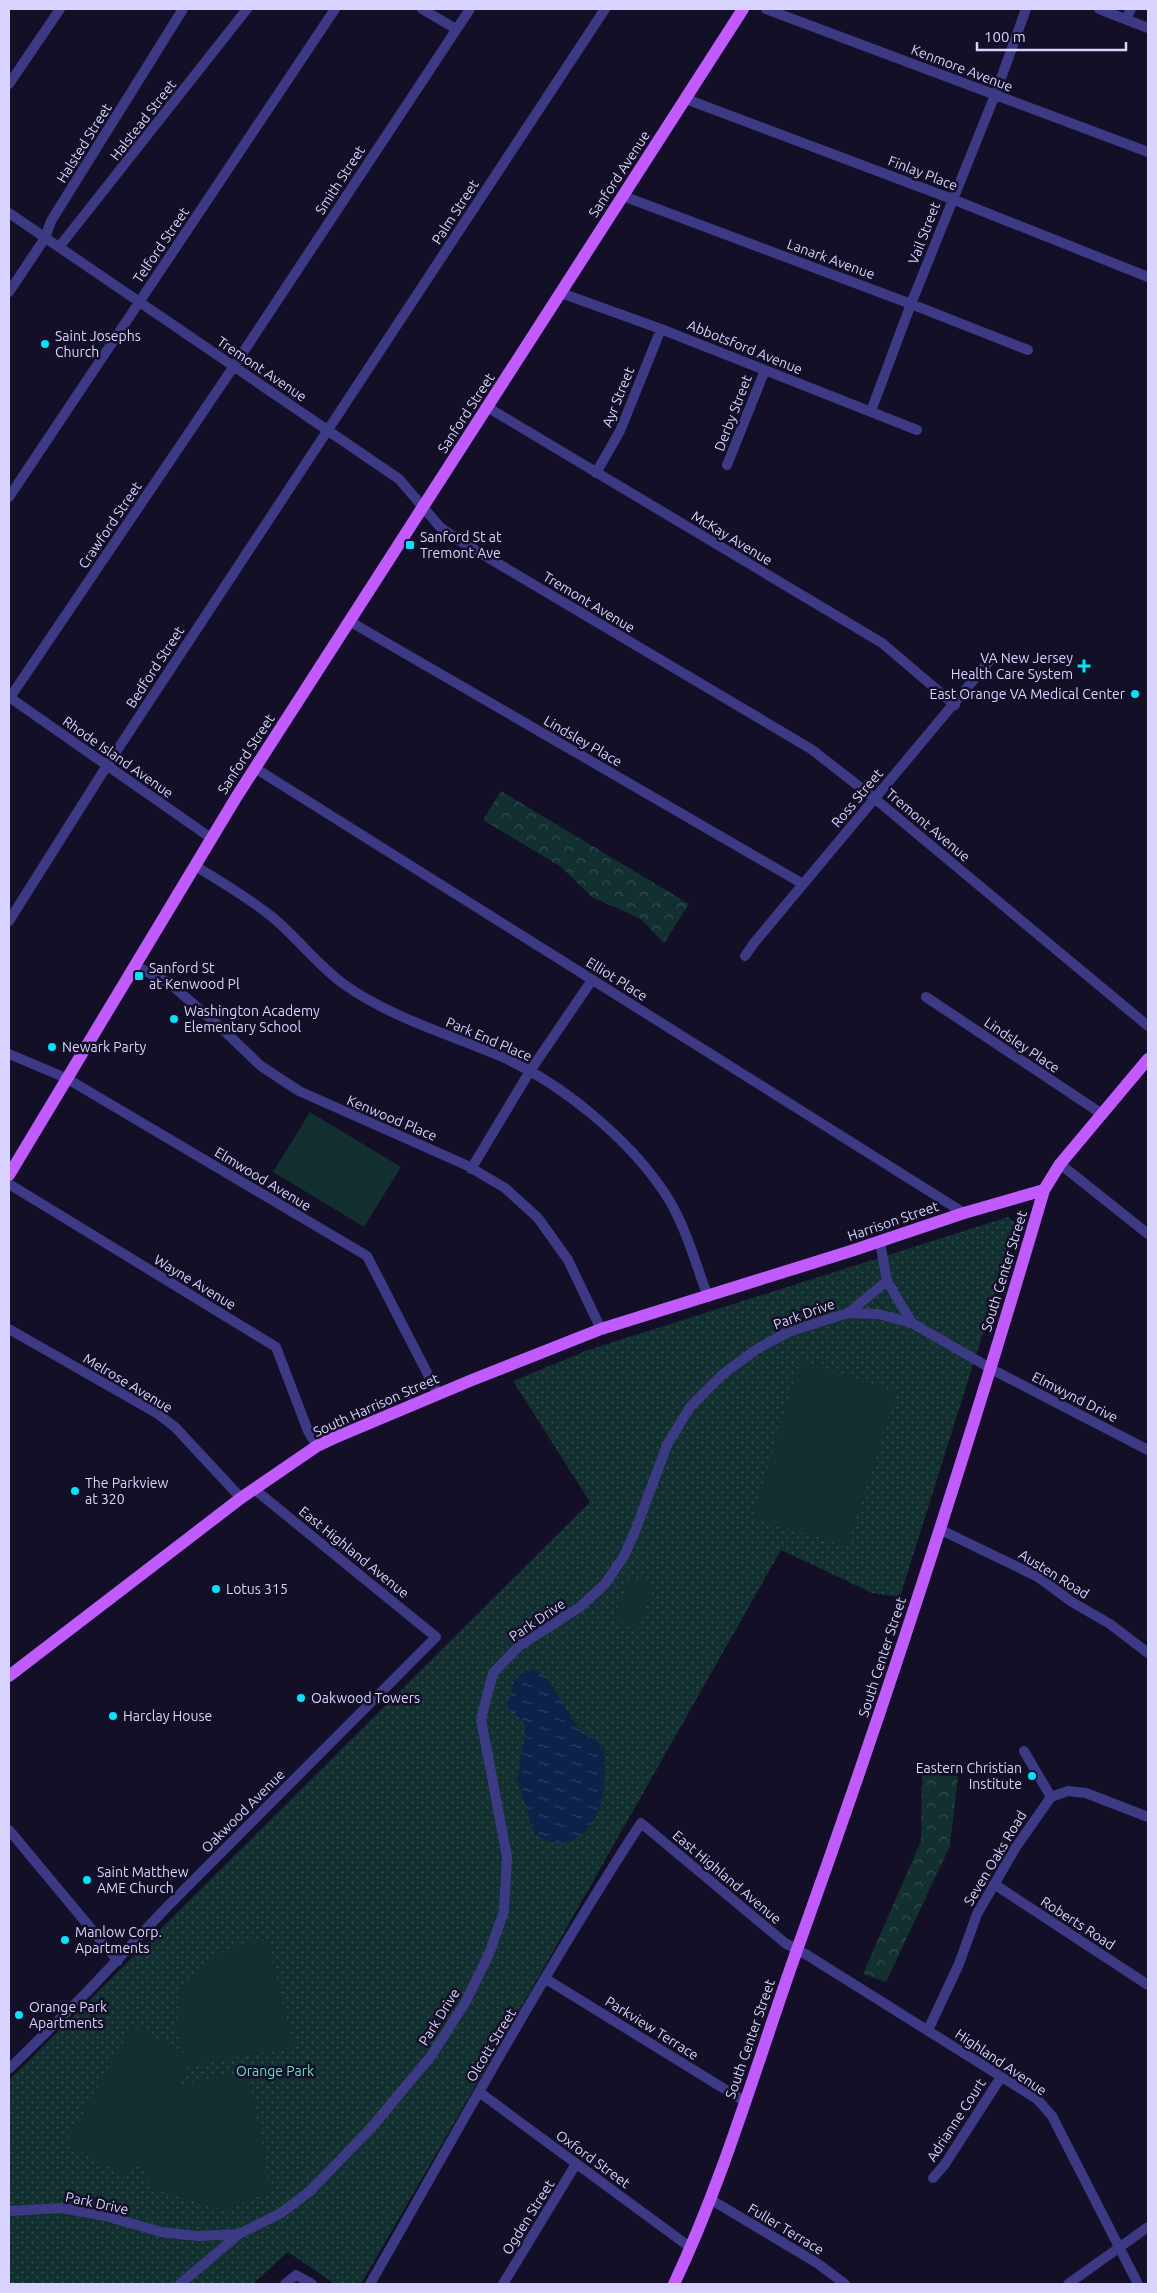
<svg xmlns="http://www.w3.org/2000/svg" width="1157" height="2293" viewBox="0 0 1157 2293" font-family="Ubuntu,sans-serif">
	<defs>
		<pattern id="forest-crowns" width="20" height="18" patternUnits="userSpaceOnUse" patternTransform="scale(1.25)"><rect width="20" height="18" fill="#12302f"/><path d="M2 6a3 3 0 1 1 6 0M12 15a3 3 0 1 1 6 0" fill="none" stroke="#344d4e"/></pattern>
		<pattern id="park-dots" width="8" height="8" patternUnits="userSpaceOnUse" patternTransform="scale(1.25)"><rect width="8" height="8" fill="#12302f"/><path d="M2 2h.1M6 6h.1" fill="none" stroke="#344d4e" stroke-width="1.8" stroke-linecap="round"/></pattern>
		<pattern id="water-ripples" width="26" height="14" patternUnits="userSpaceOnUse" patternTransform="scale(1.25)"><rect width="26" height="14" fill="#0c2248"/><path d="M2 4q2-2 4 0t4 0M15 11q2-2 4 0t4 0" fill="none" stroke="#2f4163"/></pattern>
	</defs>
	<rect width="100%" height="100%" fill="#130f26"/>
	<path fill="url(#forest-crowns)" d="M501,791L689,904L664,943L641,919L592,897L561,867L483,820Z
		M922,1775L958,1776L950,1846L886,1982L863,1974L921,1841Z"/>
	<path fill="url(#park-dots)" d="M1008,1217L1017,1225L900,1597L872,1593L781,1550L545,1966L361,2284H335L288,2252L253,2284H9V2080L590,1502L513,1381L588,1350Z"/>
	<path fill="#12302f" d="M310,1112L401,1167L364,1227L273,1172Z
		M801,1362L896,1392L847,1546L752,1517Z
		M631,1576L655,1586L637,1629L613,1619Z
		M266,1937L293,2043L289,2048L191,2065L190,2063L176,2086L242,2072L250,2080L270,2192L224,2210L154,2189L136,2158L126,2177L66,2143L133,2025L187,2055L176,2030L182,1987L221,1953Z"/>
	<path fill="url(#water-ripples)" d="M535,1669L546,1677L582,1734L593,1738L604,1750C606,1783 605,1827 570,1841C557,1846 544,1841 534,1833L517,1779L525,1736V1726L521,1719L509,1710L507,1704L514,1682L522,1673Z"/>
	<g fill="none" stroke-linecap="round" stroke-linejoin="round">
		<path stroke="#3d3a85" stroke-width="10" d="M422,9L456,29
			M766,9L1148,152
			M1099,9L1148,28
			M1126,19L1131,9
			M9,84L60,9
			M686,99L952,199L1148,277
			M623,196L911,304L1028,350
			M9,213L399,479L440,527L460,541L811,749L874,798L1148,1026
			M59,247L247,9
			M9,292L45,238L51,221L183,9
			M561,293L661,329L917,430
			M487,407L882,643L955,705
			M871,411L911,304L995,95L1026,9
			M727,465L765,370
			M596,473L620,431L661,329
			M9,497L335,9
			M349,621L803,884
			M9,697L211,838
			M9,699L234,366L470,9
			M255,768L964,1213
			M195,866C220,881 247,897 271,916C297,937 318,966 345,985C392,1018 448,1034 500,1056C560,1082 628,1138 664,1192C685,1223 695,1262 708,1297
			M9,921L106,767L605,9
			M745,956L754,943L991,659
			M134,965L169,983L218,1025L261,1066L299,1091L466,1165L505,1188L538,1218L568,1260L601,1329
			M926,997L1102,1114
			M9,1054L66,1078L367,1256L438,1394
			M1060,1164L1148,1234
			M471,1169L530,1071L592,980
			M9,1184L276,1347L308,1431L317,1446
			M880,1242L887,1281L912,1323
			M848,1313L887,1281
			M9,1329L158,1414L175,1427L241,1498
			M939,1529L1038,1577L1072,1602L1110,1624L1148,1653
			M1024,1751L1051,1797
			M9,1830L118,1961
			M994,1884L1148,1985
			M546,1979L744,2101
			M928,2030L959,1964L977,1914L1016,1847L1051,1797L1068,1791L1086,1793L1148,1817
			M9,2069L87,1992L164,1910L436,1637L254,1489
			M479,2092L691,2248
			M933,2178L945,2164L1001,2077
			M710,2199L817,2263L845,2284
			M9,2211L61,2208L106,2216L161,2232L197,2236L239,2234L281,2213L310,2191L371,2128L431,2056L465,2003L489,1954L504,1911L507,1857L481,1719L493,1673L519,1646L580,1607L605,1584L624,1556L636,1529L667,1445L690,1407L723,1374L757,1349L788,1332L848,1313L878,1314L912,1323L997,1372L1148,1450
			M180,2284L239,2234
			M285,2284L296,2275L312,2284
			M370,2284C458,2130 544,1972 641,1823L785,1943L807,1955L1037,2099L1052,2116L1138,2284
			M503,2284L576,2164
			M1068,2284L1148,2227"/>
		<path stroke="#c25bff" stroke-width="12" d="M9,1175L237,796L743,9
			M9,1676L241,1498L317,1446L334,1438L472,1380L601,1329L851,1251L964,1213L1044,1190
			M674,2284C725,2176 758,2059 798,1947C888,1697 969,1445 1044,1190L1060,1164L1148,1059"/>
	</g>
	<g fill="#00e5ff" stroke="#130f26" stroke-width="2">
		<circle cx="45" cy="344" r="5"/>
		<rect x="405" y="540" width="10" height="10" rx="2.5"/>
		<path d="M1081.5 658.5h5v5h5v5h-5v5h-5v-5h-5v-5h5z"/>
		<circle cx="1135" cy="694" r="5"/>
		<rect x="134" y="971" width="10" height="10" rx="2.5"/>
		<circle cx="174" cy="1019" r="5"/>
		<circle cx="52" cy="1047" r="5"/>
		<circle cx="75" cy="1491" r="5"/>
		<circle cx="216" cy="1589" r="5"/>
		<circle cx="301" cy="1698" r="5"/>
		<circle cx="113" cy="1716" r="5"/>
		<circle cx="1032" cy="1776" r="5"/>
		<circle cx="87" cy="1880" r="5"/>
		<circle cx="65" cy="1940" r="5"/>
		<circle cx="19" cy="2015" r="5"/>
	</g>
	<g text-anchor="middle" stroke-width="5" stroke-linejoin="round" paint-order="stroke">
		<g font-size="14" fill="#d9d4ff" stroke="#130f26">
			<text transform="translate(962 68) rotate(21)" y="5">Kenmore Avenue</text>
			<text transform="translate(143 120) rotate(-52)" y="5">Halstead Street</text>
			<text transform="translate(84 143) rotate(-58)" y="5">Halsted Street</text>
			<text transform="translate(923 173) rotate(21)" y="5">Finlay Place</text>
			<text transform="translate(619 174) rotate(-57)" y="5">Sanford Avenue</text>
			<text transform="translate(340 180) rotate(-57)" y="5">Smith Street</text>
			<text transform="translate(455 212) rotate(-57)" y="5">Palm Street</text>
			<text transform="translate(924 233) rotate(-69)" y="5">Vail Street</text>
			<text transform="translate(161 245) rotate(-56)" y="5">Telford Street</text>
			<text transform="translate(831 259) rotate(20)" y="5">Lanark Avenue</text>
			<text transform="translate(745 347) rotate(22)" y="5">Abbotsford Avenue</text>
			<text transform="translate(262 369) rotate(34)" y="5">Tremont Avenue</text>
			<text transform="translate(618 397) rotate(-68)" y="5">Ayr Street</text>
			<text transform="translate(466 413) rotate(-57)" y="5">Sanford Street</text>
			<text transform="translate(733 413) rotate(-69)" y="5">Derby Street</text>
			<text transform="translate(110 525) rotate(-56)" y="5">Crawford Street</text>
			<text transform="translate(732 538) rotate(31)" y="5">McKay Avenue</text>
			<text transform="translate(589 602) rotate(31)" y="5">Tremont Avenue</text>
			<text transform="translate(155 667) rotate(-57)" y="5">Bedford Street</text>
			<text transform="translate(583 741) rotate(30)" y="5">Lindsley Place</text>
			<text transform="translate(246 754) rotate(-57)" y="5">Sanford Street</text>
			<text transform="translate(118 757) rotate(35)" y="5">Rhode Island Avenue</text>
			<text transform="translate(857 798) rotate(-50)" y="5">Ross Street</text>
			<text transform="translate(928 825) rotate(40)" y="5">Tremont Avenue</text>
			<text transform="translate(617 979) rotate(32)" y="5">Elliot Place</text>
			<text transform="translate(489 1039) rotate(23)" y="5">Park End Place</text>
			<text transform="translate(1022 1045) rotate(34)" y="5">Lindsley Place</text>
			<text transform="translate(392 1118) rotate(23)" y="5">Kenwood Place</text>
			<text transform="translate(263 1179) rotate(31)" y="5">Elmwood Avenue</text>
			<text transform="translate(893 1221) rotate(-19)" y="5">Harrison Street</text>
			<text transform="translate(1004 1271) rotate(-73)" y="5">South Center Street</text>
			<text transform="translate(195 1282) rotate(31)" y="5">Wayne Avenue</text>
			<text transform="translate(804 1314) rotate(-20)" y="5">Park Drive</text>
			<text transform="translate(128 1383) rotate(31)" y="5">Melrose Avenue</text>
			<text transform="translate(1075 1397) rotate(27)" y="5">Elmwynd Drive</text>
			<text transform="translate(376 1405) rotate(-24)" y="5">South Harrison Street</text>
			<text transform="translate(354 1552) rotate(39)" y="5">East Highland Avenue</text>
			<text transform="translate(1054 1574) rotate(32)" y="5">Austen Road</text>
			<text transform="translate(537 1620) rotate(-34)" y="5">Park Drive</text>
			<text transform="translate(882 1657) rotate(-72)" y="5">South Center Street</text>
			<text transform="translate(243 1811) rotate(-45)" y="5">Oakwood Avenue</text>
			<text transform="translate(995 1858) rotate(-59)" y="5">Seven Oaks Road</text>
			<text transform="translate(727 1877) rotate(40)" y="5">East Highland Avenue</text>
			<text transform="translate(1078 1923) rotate(33)" y="5">Roberts Road</text>
			<text transform="translate(439 2017) rotate(-58)" y="5">Park Drive</text>
			<text transform="translate(652 2028) rotate(32)" y="5">Parkview Terrace</text>
			<text transform="translate(750 2039) rotate(-71)" y="5">South Center Street</text>
			<text transform="translate(491 2045) rotate(-59)" y="5">Olcott Street</text>
			<text transform="translate(1001 2062) rotate(34)" y="5">Highland Avenue</text>
			<text transform="translate(956 2120) rotate(-57)" y="5">Adrianne Court</text>
			<text transform="translate(593 2159) rotate(36)" y="5">Oxford Street</text>
			<text transform="translate(97 2203) rotate(12)" y="5">Park Drive</text>
			<text transform="translate(528 2217) rotate(-58)" y="5">Ogden Street</text>
			<text transform="translate(786 2229) rotate(31)" y="5">Fuller Terrace</text>
		</g>
		<g font-size="14" fill="#d9d4ff" stroke="#130f26" text-anchor="start">
			<text x="55" y="341">Saint Josephs<tspan x="55" dy="16">Church</tspan></text>
			<text x="420" y="542">Sanford St at<tspan x="420" dy="16">Tremont Ave</tspan></text>
			<text x="1073" y="663" text-anchor="end">VA New Jersey<tspan x="1073" dy="16">Health Care System</tspan></text>
			<text x="1125" y="699" text-anchor="end">East Orange VA Medical Center</text>
			<text x="149" y="973">Sanford St<tspan x="149" dy="16">at Kenwood Pl</tspan></text>
			<text x="184" y="1016">Washington Academy<tspan x="184" dy="16">Elementary School</tspan></text>
			<text x="62" y="1052">Newark Party</text>
			<text x="85" y="1488">The Parkview<tspan x="85" dy="16">at 320</tspan></text>
			<text x="226" y="1594">Lotus 315</text>
			<text x="311" y="1703">Oakwood Towers</text>
			<text x="123" y="1721">Harclay House</text>
			<text x="1022" y="1773" text-anchor="end">Eastern Christian<tspan x="1022" dy="16">Institute</tspan></text>
			<text x="97" y="1877">Saint Matthew<tspan x="97" dy="16">AME Church</tspan></text>
			<text x="75" y="1937">Manlow Corp.<tspan x="75" dy="16">Apartments</tspan></text>
			<text x="29" y="2012">Orange Park<tspan x="29" dy="16">Apartments</tspan></text>
		</g>
		<g font-size="14" fill="#5fe0c0" stroke="#130f26">
			<text x="275" y="2076">Orange Park</text>
		</g>
	</g>
	<rect width="1157" height="2293" fill="none" stroke="#d9d4ff" stroke-width="20"/>
	<path d="M977 42v8h149v-8" fill="none" stroke="#d9d4ff" stroke-width="2.5"/>
	<text x="984" y="42" font-size="15" fill="#d9d4ff" stroke="#130f26" stroke-width="4" paint-order="stroke">100 m</text>
</svg>
